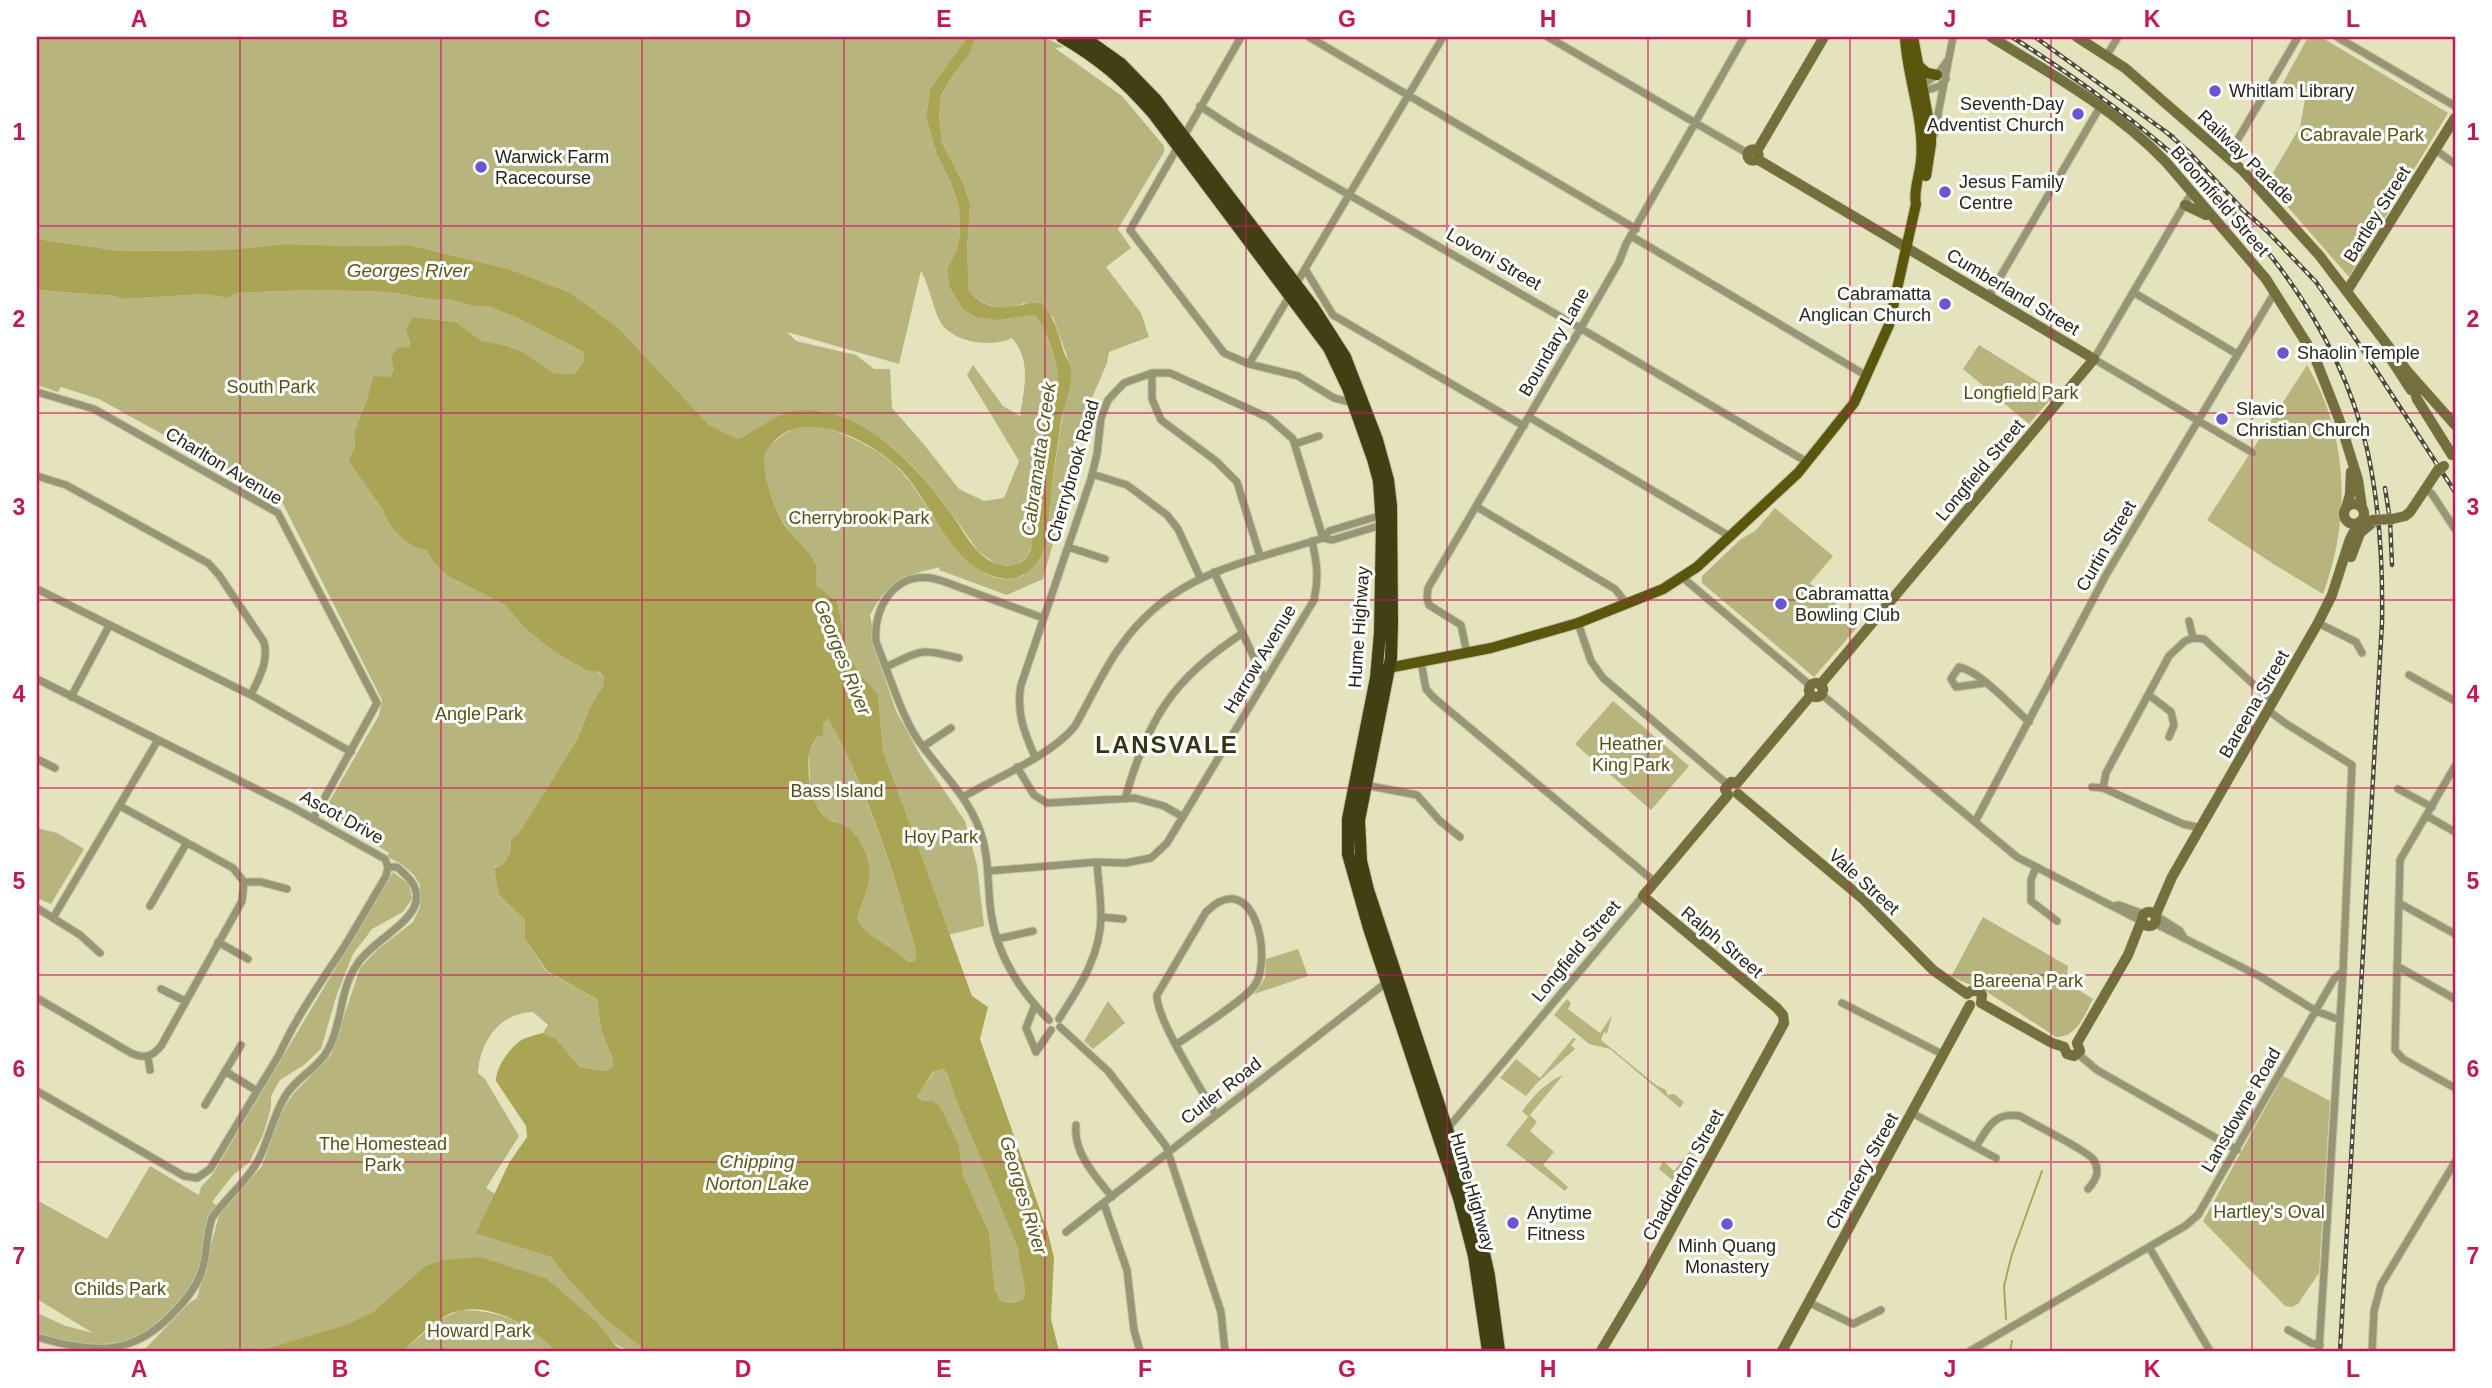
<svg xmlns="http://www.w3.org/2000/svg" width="2492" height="1388" viewBox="0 0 2492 1388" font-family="Arial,sans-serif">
	<rect width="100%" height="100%" fill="#e4e3be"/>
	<path fill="#b7b57d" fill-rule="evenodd" d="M37,37H968L952,62L930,89L926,117L937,155L951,183L959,206L960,234L956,251L947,269L949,286L999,320L1034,315L1045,326L1047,338L1058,365L1059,379L1048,418L1032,513V544L1028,556L1016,565H997L978,551C942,500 907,445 848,421C838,417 828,411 817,411C788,410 763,426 738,439L708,424L637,351L568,292L509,269L409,245L356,246L285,244L227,250L120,251L37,239ZM921,271C929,284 935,318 944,327C960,344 993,347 1012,338C1032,361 1024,388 1020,416L1003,406L973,365L967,375L1019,461L1004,498L984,501L959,489L922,442L892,408L890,369H874L856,355L796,341L787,332L899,364Z
		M976,37H1044L1064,47L1055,48L1122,96L1164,146V152L1118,229L1131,248L1106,267L1141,313L1149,337L1109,352L1107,363L1083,419L1072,475L1043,579L1007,595L939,570L940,567C902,576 889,580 870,615L878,658L896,711L922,758L965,821L977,865L984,926L948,935L883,751L878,694L861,675L848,654L837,601L816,585C816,579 818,570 816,564C809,549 791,537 783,522C775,509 760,472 764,457C766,445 780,437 789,431C805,422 819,426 835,431C857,439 882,452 899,469C930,499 966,598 1023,576L1049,525L1050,497L1064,406L1070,382L1071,368L1053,317L1024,303C1003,312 986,307 969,292L967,250L970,205L964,185L942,143L939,116L941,97L953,75L967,57Z
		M2308,37H2321L2448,113L2349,277L2267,183L2300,127L2306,93L2283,83Z
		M37,290L115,296L121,299L206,294L227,298L238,293L314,290L389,292L435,300L449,299L472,306H487L516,317L584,352V361L574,374L554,373L523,352L504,345L482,341L456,322L413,317L409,347L390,378L373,376L367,399L354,433L355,446L350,461L383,510L386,517L426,550L433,562L448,576L505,605L524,627L604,676V684L590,707L578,738L519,833L511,839L510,853L503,866L494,867L499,895L525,920V939L546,971L597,999L601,1030L613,1060L612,1068L604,1071L580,1067L556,1039L543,1033L548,1025L533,1012C499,1013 480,1042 478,1073L485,1079L519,1136L486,1188L495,1194L477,1232L551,1257L567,1278L605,1319L646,1351C617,1351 615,1345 598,1323L425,1266L374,1311L345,1325L301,1340L260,1351H134L146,1348L189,1303L197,1298L219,1215L262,1166L282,1110L294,1093L331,1055L360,968L378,949L413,922L420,907V885L414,875L400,863L387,857L389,853L324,811L379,715L382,700L281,500L99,399L61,387L58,392L37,385Z
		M1979,345L2056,393L2029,424L1963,369Z
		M2307,365C2349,436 2351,518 2323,594L2275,565L2207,520Z
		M1775,508L1833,556L1810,583L1860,624L1814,677L1702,583V576L1741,539L1755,531Z
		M1613,701L1689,766L1651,810L1575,744Z
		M828,717C867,790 893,870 916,950L915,961L908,962C893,945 869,940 857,919L866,892L869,866L846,826L826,819L816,805L810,787L809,752L819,734L822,736L823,724Z
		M37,828L57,833L84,849L51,904L37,898Z
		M393,872L409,884L412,899L403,912L372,929L353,954L337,994L321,1049L304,1065L280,1080L271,1096V1108L263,1135L249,1163L233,1175L212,1202L217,1206L207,1225L201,1264L197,1275L188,1291L152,1330L128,1342L83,1346L37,1333V1313L66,1326L93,1333L37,1299V1200L107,1239L150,1166L199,1195L201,1187L212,1175Z
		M1983,917L2068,966L2066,982L2093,999C2084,1015 2078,1037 2056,1037L1984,990L1951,977Z
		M1298,949L1308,976L1254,994L1265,978L1266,959Z
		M1567,999L1571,1003L1568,1009L1600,1033L1612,1015L1607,1034L1604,1032L1601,1040L1656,1085L1666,1090L1667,1095L1674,1094L1684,1102L1680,1108L1610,1049L1589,1044L1554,1015Z
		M1108,1001L1125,1023L1093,1049L1084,1041Z
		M1573,1038L1576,1039L1571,1045L1575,1049L1537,1083L1526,1096L1500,1078L1516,1059L1540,1078Z
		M943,1069L947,1073L957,1102L1018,1249C1018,1266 1027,1281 1024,1298C1015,1303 1009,1303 1000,1300L995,1290L989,1232L963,1175L959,1145L940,1106L933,1101H923L917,1095L934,1072Z
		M1563,1075L1530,1115L1537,1122L1530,1131L1554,1152L1543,1165L1568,1187L1565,1191L1506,1145L1528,1117L1522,1111C1534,1096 1544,1083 1563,1075Z
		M2283,1076L2330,1101L2319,1273L2298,1304L2292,1307L2285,1306L2203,1221Z
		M1690,1151L1701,1161L1684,1190L1659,1169L1663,1161L1674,1171Z
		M460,1310C499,1310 528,1322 555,1351H403L439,1320Z"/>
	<path fill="#aaa554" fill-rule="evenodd" d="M968,37H976L968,56L953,75L941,96L939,116L942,143L964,185L970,205L967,250L969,292C997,318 1010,303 1041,303C1057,321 1058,334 1065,355C1067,359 1071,364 1071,369C1073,385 1064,405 1061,421C1058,446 1053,470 1051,495C1048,515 1051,539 1040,557C1033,569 1021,580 1007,579C952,575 932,500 899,468C867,438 795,401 766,452C758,466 775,509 783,523C792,537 809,549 816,564C818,570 816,579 816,585L837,601L848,654L861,675L878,694L883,751L972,996L988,1007L980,1039L1048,1233L1054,1258L1051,1319L1059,1351H646L605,1319L567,1278L551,1257L476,1233L509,1163L527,1137L526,1126L496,1081C496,1067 509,1049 520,1041C526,1037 536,1035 543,1033L556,1039L580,1067L604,1071L612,1068L613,1060L601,1030L597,999L547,971L525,939V920L499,895L494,868L503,865L510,853L511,839L519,833L578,738L590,707L604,684V676L599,672L586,670L551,649L524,627L505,605L448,576L433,562L426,550C408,547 389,528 383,510L349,461L355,446L354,433L367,399L373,376L390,377L394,370L391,357L397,348L409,347L410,341L406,330L413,317L456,322L482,341L504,345L523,352L554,373L574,374L584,361V352L516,317L487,306H472L449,299L435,300L389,292L314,290L238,293L227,298L206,294L121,299L115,296L37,290V239L120,251L227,250L285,244L356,246L409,245L509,269L568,292L617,327L708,424L738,439C759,429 780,410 805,410C864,410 916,465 948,509C960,525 970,547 987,559C1000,568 1020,569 1029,554C1035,542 1031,525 1032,512C1037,478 1042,441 1051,408C1060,376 1061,373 1049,342C1043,327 1046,327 1034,315L999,320L976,317L963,309L949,286L947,269L956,251L960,234L959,206L951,183L937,155L926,117L930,89ZM828,718C868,790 893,871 916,950L915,961L908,962C893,945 868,939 857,919C862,903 871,884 869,866C867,852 857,832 844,825C837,822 829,822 824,816C810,801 807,774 809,754C810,748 815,741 818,735L823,737V724ZM943,1069L947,1073L957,1102L1018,1249C1018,1266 1027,1281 1024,1298C1015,1303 1009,1304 1000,1300L995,1290L989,1232L963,1175L959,1145L940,1106L933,1101H923L917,1096L933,1072Z
		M480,1257L547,1279L598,1323L616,1346L624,1351H555C533,1327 496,1305 462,1310C439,1314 419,1337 403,1351H260L345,1325L374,1311L425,1266L445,1260Z"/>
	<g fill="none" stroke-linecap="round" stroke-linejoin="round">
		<path stroke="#aaa554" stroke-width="2" d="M2006,1319L2004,1286L2012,1254L2042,1171
			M2010,1351L2012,1341"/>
		<defs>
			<path id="street" d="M1241,37L1130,230L1224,353L1249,364L1298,376L1334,398L1353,403
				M1309,37L1636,229
				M1548,37L1747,153
				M2337,37L2455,106
				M2107,55L2118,37
				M1923,84L1937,75L1948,60
				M1924,91L1940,86L1946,79
				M1200,106L1235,129L1580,328L1807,462
				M1934,135L1953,37
				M2436,150L2455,164
				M2228,156L2298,37
				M2192,192L2094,359L2253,453
				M1631,236L1867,376
				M1305,269L1333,315L1524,426
				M1296,284L1443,37
				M2133,292L2237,354
				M1989,296L2100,107
				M1249,364L1290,295
				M1152,373V399L1161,420L1216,461L1237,482L1260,556
				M37,392L94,409L278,513L377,703L313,819
				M1529,417L1731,537
				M1295,444L1319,436
				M1092,474L1127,485L1167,515L1178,529L1200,577
				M37,476L66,485L208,563L219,575L264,642C269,662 259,677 251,695
				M2426,489L2432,494L2455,529
				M1477,507L1615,589L1627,604
				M1323,538L1332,540L1382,525
				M1068,547L1105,559
				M1214,572L1265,681
				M1682,577L1811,686
				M37,589L251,695L351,752
				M1043,618C1018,609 992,599 967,590C955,586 943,580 931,578C893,573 873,609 876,642C888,671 901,715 918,740C939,770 966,794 979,828C990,856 987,884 991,913C997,955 1019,990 1049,1020
				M2189,621L2193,638L2204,639L2263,693L2274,700
				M1578,623L1591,661L1603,678L1727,784
				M2318,623L2356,642L2362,653
				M1467,653L1461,625L1429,605L1427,598L1428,588L1586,319L1619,262L1626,244L1744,37
				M1421,662L1426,689L1434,698L1655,882
				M886,667C922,650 920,648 959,658
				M2409,675L2455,701
				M37,679L292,807L385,859L388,867L386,876C372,900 358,924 344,947C321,982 296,1017 279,1055L210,1169L197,1178L184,1176L37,1091
				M1985,683L1956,687L1951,679L1959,667C1980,671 2012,707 2029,722
				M1821,694L2017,857L2141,921
				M2149,695L2171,712L2174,725L2169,737
				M71,697L109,626
				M924,746L951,728
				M1035,757C1024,732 1016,712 1021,685L1091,479L1097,454L1101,418L1108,400L1124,383L1152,373H1170L1269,418L1293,439L1323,538
				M37,759L55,768
				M2455,766L2400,860L2395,1050L2403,1059L2455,1088
				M1017,767L1034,795L1047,803L1135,798L1164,806L1183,817
				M1365,785L1417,795L1440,821L1460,837
				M2092,787L2103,788L2183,824L2201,828
				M2103,788L2106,773L2169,656L2185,641L2193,638
				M2398,789L2432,807
				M963,797C997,777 1051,756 1075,726C1090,700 1102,672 1120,647C1172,572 1243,564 1323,538L1329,531L1382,515
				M1125,799C1148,719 1172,679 1243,633
				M2427,816L2455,832
				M1975,822L2106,575L2275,292
				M2036,867L2031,880V901L2057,921
				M989,871L1097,862L1125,863L1151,858L1167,843L1314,600C1319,578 1317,563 1312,541
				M244,882H261L287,889
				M2399,903L2455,934
				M150,906L186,844
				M2113,906L2119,905L2144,914
				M37,908L80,935L100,953
				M2157,916L2180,931L2183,936
				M1101,917L1123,919
				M53,918L158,740
				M2154,923L2261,977L2316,1011L2340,1020
				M997,939L1033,931
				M218,942L248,959
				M2397,966L2455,999
				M161,989L185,1001
				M37,998L131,1053C144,1059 152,1057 161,1046L242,901L244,882L233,868L120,806
				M1842,1003L1944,1055
				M1035,1005L1026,1028L1036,1052L1051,1030
				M1059,1019C1079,988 1101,955 1101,916C1101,898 1098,879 1097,862
				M1060,1027L1108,1071L1166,1146L1221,1312L1225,1351
				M1177,1044C1194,1032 1245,1000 1255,985C1273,957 1254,865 1206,912L1157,995C1155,1017 1203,1092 1216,1115
				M2078,1054L2097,1070L2237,1150
				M148,1057L150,1070
				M225,1071L257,1091
				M205,1105L241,1045
				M1912,1113L1996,1158
				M1076,1125C1073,1153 1096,1177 1112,1197
				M1448,1128L1643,896
				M1976,1147C1987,1128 1995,1111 2020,1116C2033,1124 2086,1150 2093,1159C2101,1171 2096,1180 2088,1189
				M1104,1204L1127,1270L1134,1330L1140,1351
				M1066,1232L1387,982
				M2149,1247L2210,1351
				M1808,1302L1853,1324L1881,1310
				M2288,1330L2311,1343L2320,1345
				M37,1337C92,1353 133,1358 175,1311C185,1301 194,1290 200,1276C208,1258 205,1237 212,1218C225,1199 244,1184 256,1164C269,1143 272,1116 286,1095C297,1077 319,1068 329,1048C343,1021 339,989 358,963C373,941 411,924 416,902C419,885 408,877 397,867H388
				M1970,1351L2185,1226L2198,1215L2334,979L2343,971L2352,765L2285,723L2269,711
				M2319,1351L2343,971
				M2372,1351L2374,1311L2381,1285L2455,1162"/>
			<path id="secondary" d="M1991,37C2052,74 2116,110 2166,162L2266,279L2314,355L2339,419L2358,480L2362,508
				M2077,37L2125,68L2242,170L2319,255L2408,372L2455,425
				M1747.5 155a5.5 5.5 0 1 1 11 0a5.5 5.5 0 1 1-11 0Z
				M1757,151L1824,37
				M1757,159L2094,359L1820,685
				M2185,205L2206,215
				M2347,291L2455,118
				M2387,353L2411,390
				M2410,376L2417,399L2452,455
				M2344 514a10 10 0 1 1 20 0a10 10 0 1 1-20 0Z
				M2346,508L2350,495L2351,472
				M2392,519L2405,516L2410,512L2438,470
				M2351,557L2360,533L2372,523
				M1809 690a7 7 0 1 1 14 0a7 7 0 1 1-14 0Z
				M1737,783L1811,695
				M1738,794L1863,899L1933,970L1967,994
				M1728,795L1725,789L1731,782L1737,783
				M2142 919a7 7 0 1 1 14 0a7 7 0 1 1-14 0Z
				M2156,914L2172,877L2318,623L2332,595L2350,539L2359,522
				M1967,994L1971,991H1979L1982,995L1981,1003
				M1981,1003L2052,1043L2064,1047
				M2077,1043L2128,955L2141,922
				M2064,1047L2067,1054L2074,1056L2080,1051L2077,1043
				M1601,1351L1641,1284L1784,1023L1783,1015L1777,1008L1643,896L1728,795
				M1782,1351L1970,1005"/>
			<path id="primary" d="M1913,37L1931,133V144L1926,176
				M1919,66L1927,73L1937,75
				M1383,669L1491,648L1578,623L1663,589L1697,567L1798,473L1854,403L1889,325L1916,204C1913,191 1920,174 1921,161C1925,119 1907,79 1905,37"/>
			<path id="highway" d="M1062,37C1100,59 1124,80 1153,113L1329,348L1348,388L1373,459L1379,481L1382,525L1380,633L1376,678L1348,819V854L1369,928L1459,1198L1474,1256L1488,1351
				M1083,37L1121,64L1156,100L1313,307L1345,357L1377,440L1388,480L1391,506L1392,623L1391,658L1359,820L1361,861L1368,890L1476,1217L1489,1276L1499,1351"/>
		</defs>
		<use href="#street" stroke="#c2c1a0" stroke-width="9"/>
		<use href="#secondary" stroke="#c2c1a0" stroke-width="11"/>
		<use href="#primary" stroke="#c2c1a0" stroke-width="12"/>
		<use href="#highway" stroke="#c2c1a0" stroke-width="14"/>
		<use href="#street" stroke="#969574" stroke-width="7"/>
		<use href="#secondary" stroke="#73703e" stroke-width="10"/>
		<use href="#primary" stroke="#5a560d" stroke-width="10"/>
		<use href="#highway" stroke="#423f14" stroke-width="12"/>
		<defs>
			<path id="rail" d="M2012,37C2166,134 2323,263 2367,449C2380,507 2383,565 2382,623L2340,1351
				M2035,37L2173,137
				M2165,131L2189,152L2247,214
				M2241,208L2267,231L2316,282L2359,344L2455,492
				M2385,488L2390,520L2392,565"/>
		</defs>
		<use href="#rail" stroke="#4d4c3a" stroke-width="4.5"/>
		<use href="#rail" stroke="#fff" stroke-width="2" stroke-dasharray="5" stroke-linecap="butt"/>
		<defs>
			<path id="secondary-bridge" d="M2438,470L2444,466
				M2372,520L2392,519"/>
		</defs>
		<use href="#secondary-bridge" stroke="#c2c1a0" stroke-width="11" stroke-linecap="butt"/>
		<use href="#secondary-bridge" stroke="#73703e" stroke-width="10"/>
	</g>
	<path fill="none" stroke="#c2185b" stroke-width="2" stroke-opacity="0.55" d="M240,37V1351M441,37V1351M642,37V1351M844,37V1351M1045,37V1351M1246,37V1351M1447,37V1351M1648,37V1351M1850,37V1351M2051,37V1351M2252,37V1351M37,226H2455M37,413H2455M37,600H2455M37,788H2455M37,975H2455M37,1162H2455"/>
	<g fill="#6a56d0" stroke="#fff" stroke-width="2.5">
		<circle cx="2215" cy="91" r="7"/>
		<circle cx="2078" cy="114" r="7"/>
		<circle cx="481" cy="167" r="7"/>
		<circle cx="1945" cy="192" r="7"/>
		<circle cx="1945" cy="304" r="7"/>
		<circle cx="2283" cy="353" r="7"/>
		<circle cx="2222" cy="419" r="7"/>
		<circle cx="1781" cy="604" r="7"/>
		<circle cx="1513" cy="1223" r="7"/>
		<circle cx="1727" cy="1224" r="7"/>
	</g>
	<g text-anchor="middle" stroke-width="6" stroke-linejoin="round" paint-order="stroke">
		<g font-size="18" fill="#262518" stroke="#fff" text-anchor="start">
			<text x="2229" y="97">Whitlam Library</text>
			<text x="2064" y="110" text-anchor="end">Seventh-Day<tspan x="2064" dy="21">Adventist Church</tspan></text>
			<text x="495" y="163">Warwick Farm<tspan x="495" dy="21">Racecourse</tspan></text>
			<text x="1959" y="188">Jesus Family<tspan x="1959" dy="21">Centre</tspan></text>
			<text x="1931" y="300" text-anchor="end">Cabramatta<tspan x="1931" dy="21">Anglican Church</tspan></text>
			<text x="2297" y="359">Shaolin Temple</text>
			<text x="2236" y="415">Slavic<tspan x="2236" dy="21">Christian Church</tspan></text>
			<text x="1795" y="600">Cabramatta<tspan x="1795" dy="21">Bowling Club</tspan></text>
			<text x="1527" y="1219">Anytime<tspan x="1527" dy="21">Fitness</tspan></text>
			<text x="1727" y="1252" text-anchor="middle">Minh Quang<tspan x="1727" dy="21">Monastery</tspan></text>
		</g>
		<g font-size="18" fill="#545012" stroke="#fff">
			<text x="2362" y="141">Cabravale Park</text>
			<text x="271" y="393">South Park</text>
			<text x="2021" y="399">Longfield Park</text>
			<text x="859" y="524">Cherrybrook Park</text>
			<text x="479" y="720">Angle Park</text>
			<text x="1631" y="750">Heather<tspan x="1631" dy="21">King Park</tspan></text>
			<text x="837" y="797">Bass Island</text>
			<text x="941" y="843">Hoy Park</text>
			<text x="2028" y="987">Bareena Park</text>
			<text x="383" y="1150">The Homestead<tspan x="383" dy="21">Park</tspan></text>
			<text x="2269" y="1218">Hartley's Oval</text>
			<text x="120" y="1295">Childs Park</text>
			<text x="479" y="1337">Howard Park</text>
		</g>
		<g font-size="18" fill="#262518" stroke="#fff">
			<text transform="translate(2246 157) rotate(44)" y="6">Railway Parade</text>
			<text transform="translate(2220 201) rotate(49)" y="6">Broomfield Street</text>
			<text transform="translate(2377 214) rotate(-58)" y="6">Bartley Street</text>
			<text transform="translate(1494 259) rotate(30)" y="6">Lovoni Street</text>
			<text transform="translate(2013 292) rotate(31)" y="6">Cumberland Street</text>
			<text transform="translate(1554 342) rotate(-60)" y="6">Boundary Lane</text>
			<text transform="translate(224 466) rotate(31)" y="6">Charlton Avenue</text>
			<text transform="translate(1980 470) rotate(-50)" y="6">Longfield Street</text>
			<text transform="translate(1073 471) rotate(-74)" y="6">Cherrybrook Road</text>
			<text transform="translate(2106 546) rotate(-60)" y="6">Curtin Street</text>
			<text transform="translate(1359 627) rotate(-86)" y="6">Hume Highway</text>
			<text transform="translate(1260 659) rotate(-59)" y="6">Harrow Avenue</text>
			<text transform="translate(2254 704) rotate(-60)" y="6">Bareena Street</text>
			<text transform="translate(342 817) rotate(29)" y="6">Ascot Drive</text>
			<text transform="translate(1864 882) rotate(42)" y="6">Vale Street</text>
			<text transform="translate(1722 942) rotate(40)" y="6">Ralph Street</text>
			<text transform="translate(1576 951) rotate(-50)" y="6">Longfield Street</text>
			<text transform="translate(1221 1091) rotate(-38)" y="6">Cutler Road</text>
			<text transform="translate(2241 1110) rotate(-60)" y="6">Lansdowne Road</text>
			<text transform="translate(1862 1171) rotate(-61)" y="6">Chancery Street</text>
			<text transform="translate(1683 1175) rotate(-61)" y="6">Chadderton Street</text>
			<text transform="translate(1473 1192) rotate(74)" y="6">Hume Highway</text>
		</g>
		<g font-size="19" font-style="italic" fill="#5c581c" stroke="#fff">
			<text x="408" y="277">Georges River</text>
			<text transform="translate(1038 459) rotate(-82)" y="7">Cabramatta Creek</text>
			<text transform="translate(843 657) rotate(68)" y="7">Georges River</text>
			<text x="757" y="1168">Chipping<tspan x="757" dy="22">Norton Lake</tspan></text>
			<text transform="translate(1024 1195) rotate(73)" y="7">Georges River</text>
		</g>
		<g font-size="24" font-weight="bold" letter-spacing="2" fill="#363415" stroke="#fff">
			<text x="1167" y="753">LANSVALE</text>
		</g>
	</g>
	<rect width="2492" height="1388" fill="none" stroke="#ffffff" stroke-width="77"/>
	<rect x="38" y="38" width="2416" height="1312" fill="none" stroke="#c2185b" stroke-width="2.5"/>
	<g font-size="23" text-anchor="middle" font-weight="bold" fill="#c2185b">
		<text x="139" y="27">A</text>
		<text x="340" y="27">B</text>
		<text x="542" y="27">C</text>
		<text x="743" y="27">D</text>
		<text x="944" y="27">E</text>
		<text x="1145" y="27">F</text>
		<text x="1347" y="27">G</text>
		<text x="1548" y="27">H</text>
		<text x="1749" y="27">I</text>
		<text x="1950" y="27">J</text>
		<text x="2152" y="27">K</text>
		<text x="2353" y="27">L</text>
		<text x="19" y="140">1</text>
		<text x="2473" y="140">1</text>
		<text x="19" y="327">2</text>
		<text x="2473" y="327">2</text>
		<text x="19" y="515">3</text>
		<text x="2473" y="515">3</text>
		<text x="19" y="702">4</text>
		<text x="2473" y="702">4</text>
		<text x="19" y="889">5</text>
		<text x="2473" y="889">5</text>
		<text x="19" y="1077">6</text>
		<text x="2473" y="1077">6</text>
		<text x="19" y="1264">7</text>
		<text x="2473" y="1264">7</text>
		<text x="139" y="1377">A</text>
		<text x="340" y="1377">B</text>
		<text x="542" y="1377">C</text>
		<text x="743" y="1377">D</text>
		<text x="944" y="1377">E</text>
		<text x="1145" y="1377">F</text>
		<text x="1347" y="1377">G</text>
		<text x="1548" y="1377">H</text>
		<text x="1749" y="1377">I</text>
		<text x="1950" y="1377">J</text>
		<text x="2152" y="1377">K</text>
		<text x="2353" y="1377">L</text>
	</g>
</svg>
